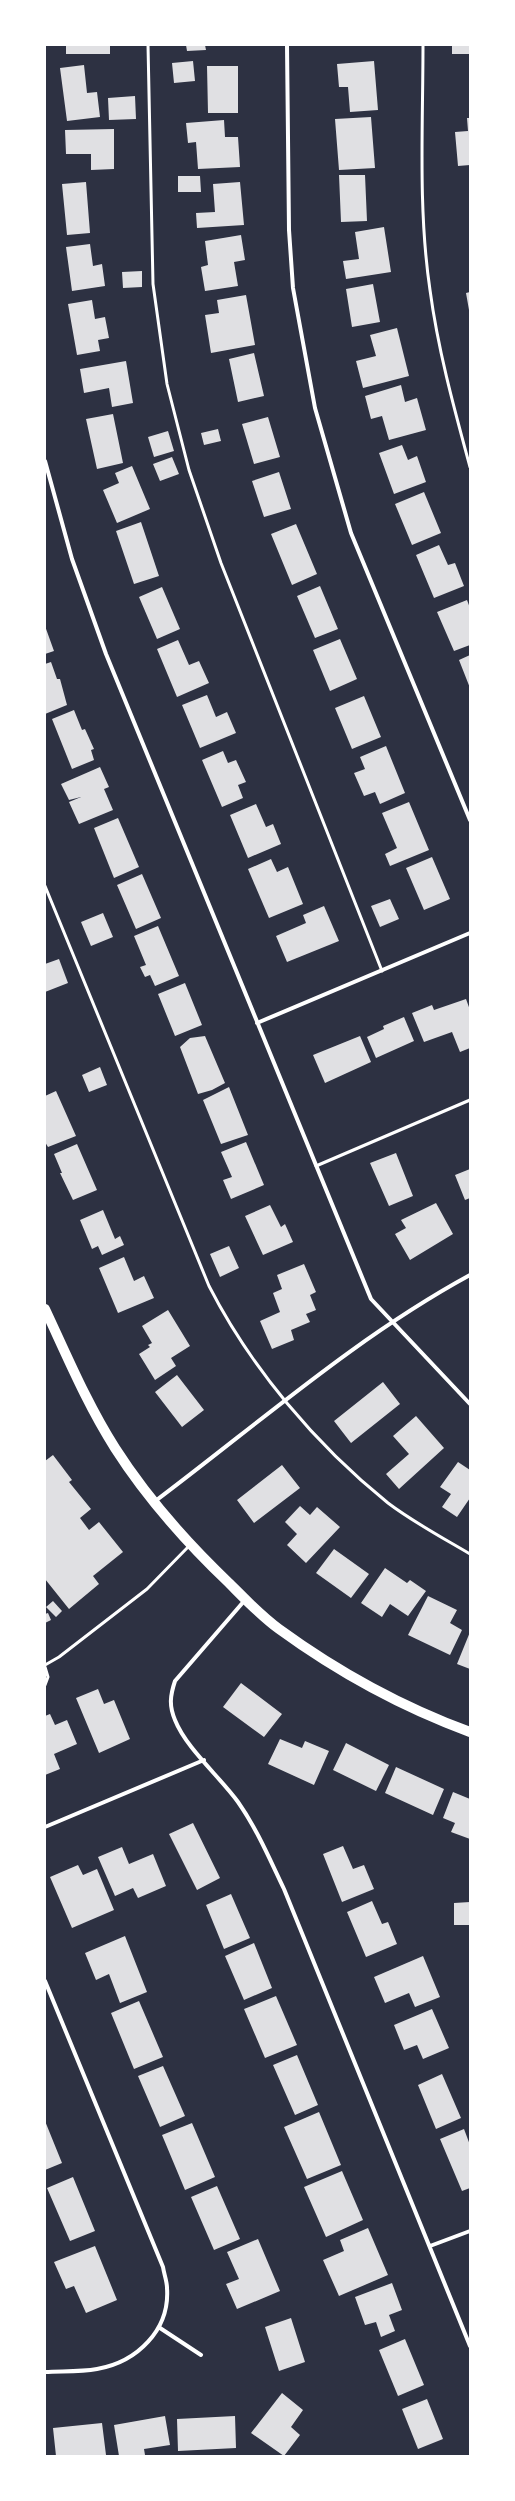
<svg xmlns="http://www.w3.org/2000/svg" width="515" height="2501" viewBox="0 0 515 2501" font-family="Overpass,sans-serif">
	<rect width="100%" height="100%" fill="#2d3142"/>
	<path fill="#e0e0e3" d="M66,45H110V54H66Z
		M186,45H205L206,50L187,51Z
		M452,45H470V54H452Z
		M193,61L195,81L174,83L172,63Z
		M374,61L378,110L350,112L348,87H339L337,64Z
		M84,65L87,93L97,92L100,117L67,121L60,68Z
		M207,66H238V113H208Z
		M135,96L136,119L109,120L108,98Z
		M371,117L375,168L339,170L335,119Z
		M467,118H470V165L458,166L455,132L468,131Z
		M224,120L225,137H238L240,167L198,169L196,142L188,143L186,123Z
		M114,129V169L91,170V154H66L65,130Z
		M339,175H365L367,221L341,222Z
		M178,176H200L201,192H178Z
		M86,182L90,233L67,235L62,184Z
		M240,182L244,225L197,228L196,213L215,212L213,184Z
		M384,227L391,272L346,279L343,261L359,259L355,232Z
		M241,235L245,260L234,262L238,286L205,291L201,267L208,265L205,241Z
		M90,244L93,266L102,264L105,286L72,291L66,247Z
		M142,271V287L123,288L122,272Z
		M373,284L380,322L352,327L346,289Z
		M470,292V310H469L466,293Z
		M246,295L255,345L211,353L205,315L219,313L217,300Z
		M92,300L95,319L105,317L109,338L98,340L100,351L77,355L68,304Z
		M397,328L409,376L363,388L356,361L376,356L370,335Z
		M254,353L264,396L238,402L229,359Z
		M126,361L133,403L112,407L109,388L84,393L80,369Z
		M401,385L405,402L417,398L426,430L389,440L382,416L371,419L365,396Z
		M113,414L123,463L97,469L86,419Z
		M268,417L280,457L254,464L242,424Z
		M218,429L221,441L204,445L201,433Z
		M168,431L174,451L154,457L148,437Z
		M402,445L408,460L417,456L426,482L394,494L379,453Z
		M172,457L179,474L160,481L153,464Z
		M132,466L150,509L117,523L103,490L119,483L115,473Z
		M279,472L291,509L264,517L252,481Z
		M424,492L441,533L412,545L395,504Z
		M141,522L159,576L134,584L116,531Z
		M296,524L317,574L292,585L271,534Z
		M439,545L448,565L455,563L464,586L434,598L416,555Z
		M320,586L338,629L315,638L297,596Z
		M162,587L180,629L157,639L139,597Z
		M467,600L470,608V645L454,651L437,612Z
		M45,626L54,651L45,654Z
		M340,639L357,679L330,691L313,650Z
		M178,640L189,665L199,661L209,683L177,697L157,649Z
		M470,655V688L459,660Z
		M51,662L57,679H60L67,705L45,714V664Z
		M207,695L216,717L227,712L236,733L200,748L182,705Z
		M364,696L381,737L352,749L335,708Z
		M74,710L82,730L85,729L94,749L91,750L94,760L72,769L52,719Z
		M386,746L405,793L380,804L375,792L364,796L354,773L365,769L360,757Z
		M223,751L228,763L236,760L246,782L238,785L243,798L222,807L202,760Z
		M100,767L109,787L104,789L113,810L79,824L69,802L81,797L69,800L61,784Z
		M409,802L429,850L390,866L385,854L397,848L382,813Z
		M256,804L266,827L273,824L281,844L248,858L230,815Z
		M118,818L139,867L114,878L94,828Z
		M432,857L450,899L424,910L406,868Z
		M271,859L277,872L288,867L303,904L269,918L248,869Z
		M142,874L161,918L136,929L117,885Z
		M390,899L399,919L380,927L371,906Z
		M324,906L339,941L287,962L276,936L306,923L303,915Z
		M103,913L113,937L91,946L81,922Z
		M158,926L179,976L155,986L150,975L145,977L140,967L146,965L134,936Z
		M59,959L68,983L45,992V964Z
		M185,983L202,1025L175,1036L158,994Z
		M466,999L470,1010V1048L460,1052L452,1032L424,1042L412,1013L432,1005L434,1010Z
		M404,1017L414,1041L376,1058L367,1037L384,1029L383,1026Z
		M205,1036L225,1083L212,1090L198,1094L180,1047L190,1038Z
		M360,1036L371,1062L325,1083L313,1055Z
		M100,1067L107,1085L89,1092L82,1075Z
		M229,1087L248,1135L221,1144L203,1100Z
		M56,1091L76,1136L48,1147L45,1142V1096Z
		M246,1142L264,1185L231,1199L223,1180L232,1177L221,1152Z
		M77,1144L97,1190L73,1200L60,1173H62L54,1154Z
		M396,1153L413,1196L389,1206L370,1163Z
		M470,1169V1198L465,1200L455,1175Z
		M436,1203L453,1234L410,1260L395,1234L406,1228L401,1220Z
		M270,1205L281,1227L285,1224L293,1242L263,1255L245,1216Z
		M103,1210L115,1239L120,1236L124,1245L102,1255L98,1246L92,1249L80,1220Z
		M229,1246L239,1268L220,1277L210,1254Z
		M124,1257L134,1281L144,1276L154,1298L118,1313L99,1268Z
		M304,1264L316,1292L310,1295L316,1310L306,1314L310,1322L291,1330L294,1340L272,1349L260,1321L280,1312L273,1293L282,1289L277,1275Z
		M168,1310L190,1346L171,1358L176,1366L155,1380L139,1354L150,1347L148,1345L152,1343L142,1326Z
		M177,1375L204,1410L182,1427L155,1392Z
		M383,1382L400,1404L351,1443L334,1421Z
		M416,1416L444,1448L399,1489L386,1474L409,1454L393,1436Z
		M53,1455L72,1480L69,1482L91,1509L80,1518L89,1530L99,1522L123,1552L93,1576L99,1584L69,1609L45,1579V1461Z
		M458,1462L470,1470V1498L457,1517L442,1507L451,1494L440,1487Z
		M282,1465L300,1488L254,1523L237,1500Z
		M300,1506L310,1515L317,1507L340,1527L306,1563L287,1545L297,1534L285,1522Z
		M334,1549L369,1574L351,1598L316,1573Z
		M385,1568L407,1583L410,1580L426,1591L408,1616L390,1604L382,1617L361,1603Z
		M428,1596L457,1610L450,1623L462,1630L450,1655L408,1635Z
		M53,1601L62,1611L56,1617L46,1607Z
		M48,1613L51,1620L45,1623V1614Z
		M470,1632V1669L457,1664Z
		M241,1683L282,1714L264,1737L223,1707Z
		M98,1689L104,1704L114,1700L130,1739L99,1753L76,1698Z
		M50,1714L55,1725L67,1720L77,1744L54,1754L60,1769L45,1775V1716Z
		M280,1739L302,1748L305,1741L329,1751L314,1785L268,1764Z
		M346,1743L389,1765L376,1791L333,1770Z
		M396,1767L444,1789L433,1815L385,1793Z
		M453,1792L470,1799V1839L451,1832L455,1823L443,1818Z
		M193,1823L220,1878L197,1890L169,1834Z
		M343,1846L353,1869L364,1865L374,1889L342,1902L323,1854Z
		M122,1847L129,1864L153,1854L166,1886L138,1898L133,1888L115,1896L98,1857Z
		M78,1865L83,1875L97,1869L114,1910L72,1928L50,1877Z
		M231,1894L250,1938L224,1949L206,1905Z
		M372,1901L382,1924L388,1922L397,1944L366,1957L347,1912Z
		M470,1902V1925H454V1903Z
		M125,1936L147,1992L120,2003L109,1974L96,1980L85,1953Z
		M254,1943L272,1988L244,2000L225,1956Z
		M423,1956L440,1997L415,2007L409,1993L385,2003L374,1977Z
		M276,1996L297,2045L265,2058L244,2009Z
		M139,2001L163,2057L134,2069L111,2013Z
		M432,2009L449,2048L423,2059L417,2045L404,2050L394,2025Z
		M297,2055L318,2105L295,2115L273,2065Z
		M163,2066L185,2116L160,2127L138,2076Z
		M442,2074L461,2118L436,2129L418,2085Z
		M319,2112L341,2165L307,2179L284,2127Z
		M45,2121L62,2163L45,2170Z
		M192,2123L215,2177L185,2190L162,2135Z
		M464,2129L470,2145V2188L462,2191L440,2139Z
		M342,2171L363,2220L326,2237L304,2187Z
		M73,2177L95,2231L70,2241L47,2188Z
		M217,2186L240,2239L214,2250L191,2197Z
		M368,2228L388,2275L339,2296L323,2260L344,2251L340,2240Z
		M258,2239L280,2291L237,2309L226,2284L239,2279L227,2252Z
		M95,2246L117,2300L86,2313L74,2286L66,2289L54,2262Z
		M392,2283L402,2310L389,2315L395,2331L381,2337L376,2322L365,2325L355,2297Z
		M291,2318L305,2362L279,2371L265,2327Z
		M405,2339L424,2385L398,2396L379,2350Z
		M282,2393L303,2410L291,2427L300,2435L284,2456L251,2433Z
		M427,2399L443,2439L418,2449L402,2409Z
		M165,2416L170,2445L144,2449L145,2455L119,2456L114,2425Z
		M235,2416L236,2448L178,2451L177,2419Z
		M102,2423L106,2455L56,2456L53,2428Z"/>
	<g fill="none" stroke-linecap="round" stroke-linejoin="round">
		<path stroke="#fff" stroke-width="3" d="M148,45L153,284L167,384L189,470L221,563L382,971
			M423,45C423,126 418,209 430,290C438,350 454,408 470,467
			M45,886L209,1286C251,1368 316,1445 388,1503C413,1522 443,1538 470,1554
			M316,1166L470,1100
			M45,1665L59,1657L147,1589L190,1545
			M45,1667L48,1677L45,1685"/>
		<path stroke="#fff" stroke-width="4" d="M287,45L289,230L293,288L315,408L351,533L470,820
			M45,461L72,559L106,654L371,1299L470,1404
			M257,1023L470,933
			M154,1502C258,1424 356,1337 470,1275
			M245,1600L175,1681C170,1696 169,1706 175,1720C186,1748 220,1777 238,1802C257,1829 270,1860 284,1889L470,2346
			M45,1827L204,1760
			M45,1981L163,2267C164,2274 167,2281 167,2288C170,2330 137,2362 97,2369C80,2372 62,2371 45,2372
			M430,2246L470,2231
			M160,2328L201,2355"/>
		<path stroke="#fff" stroke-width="10" d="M45,1309C67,1356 87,1404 115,1448C147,1498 186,1542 229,1583C245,1599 261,1616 279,1629C338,1672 402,1707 470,1732"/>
	</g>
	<rect width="515" height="2501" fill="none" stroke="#ffffff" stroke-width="92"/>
</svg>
